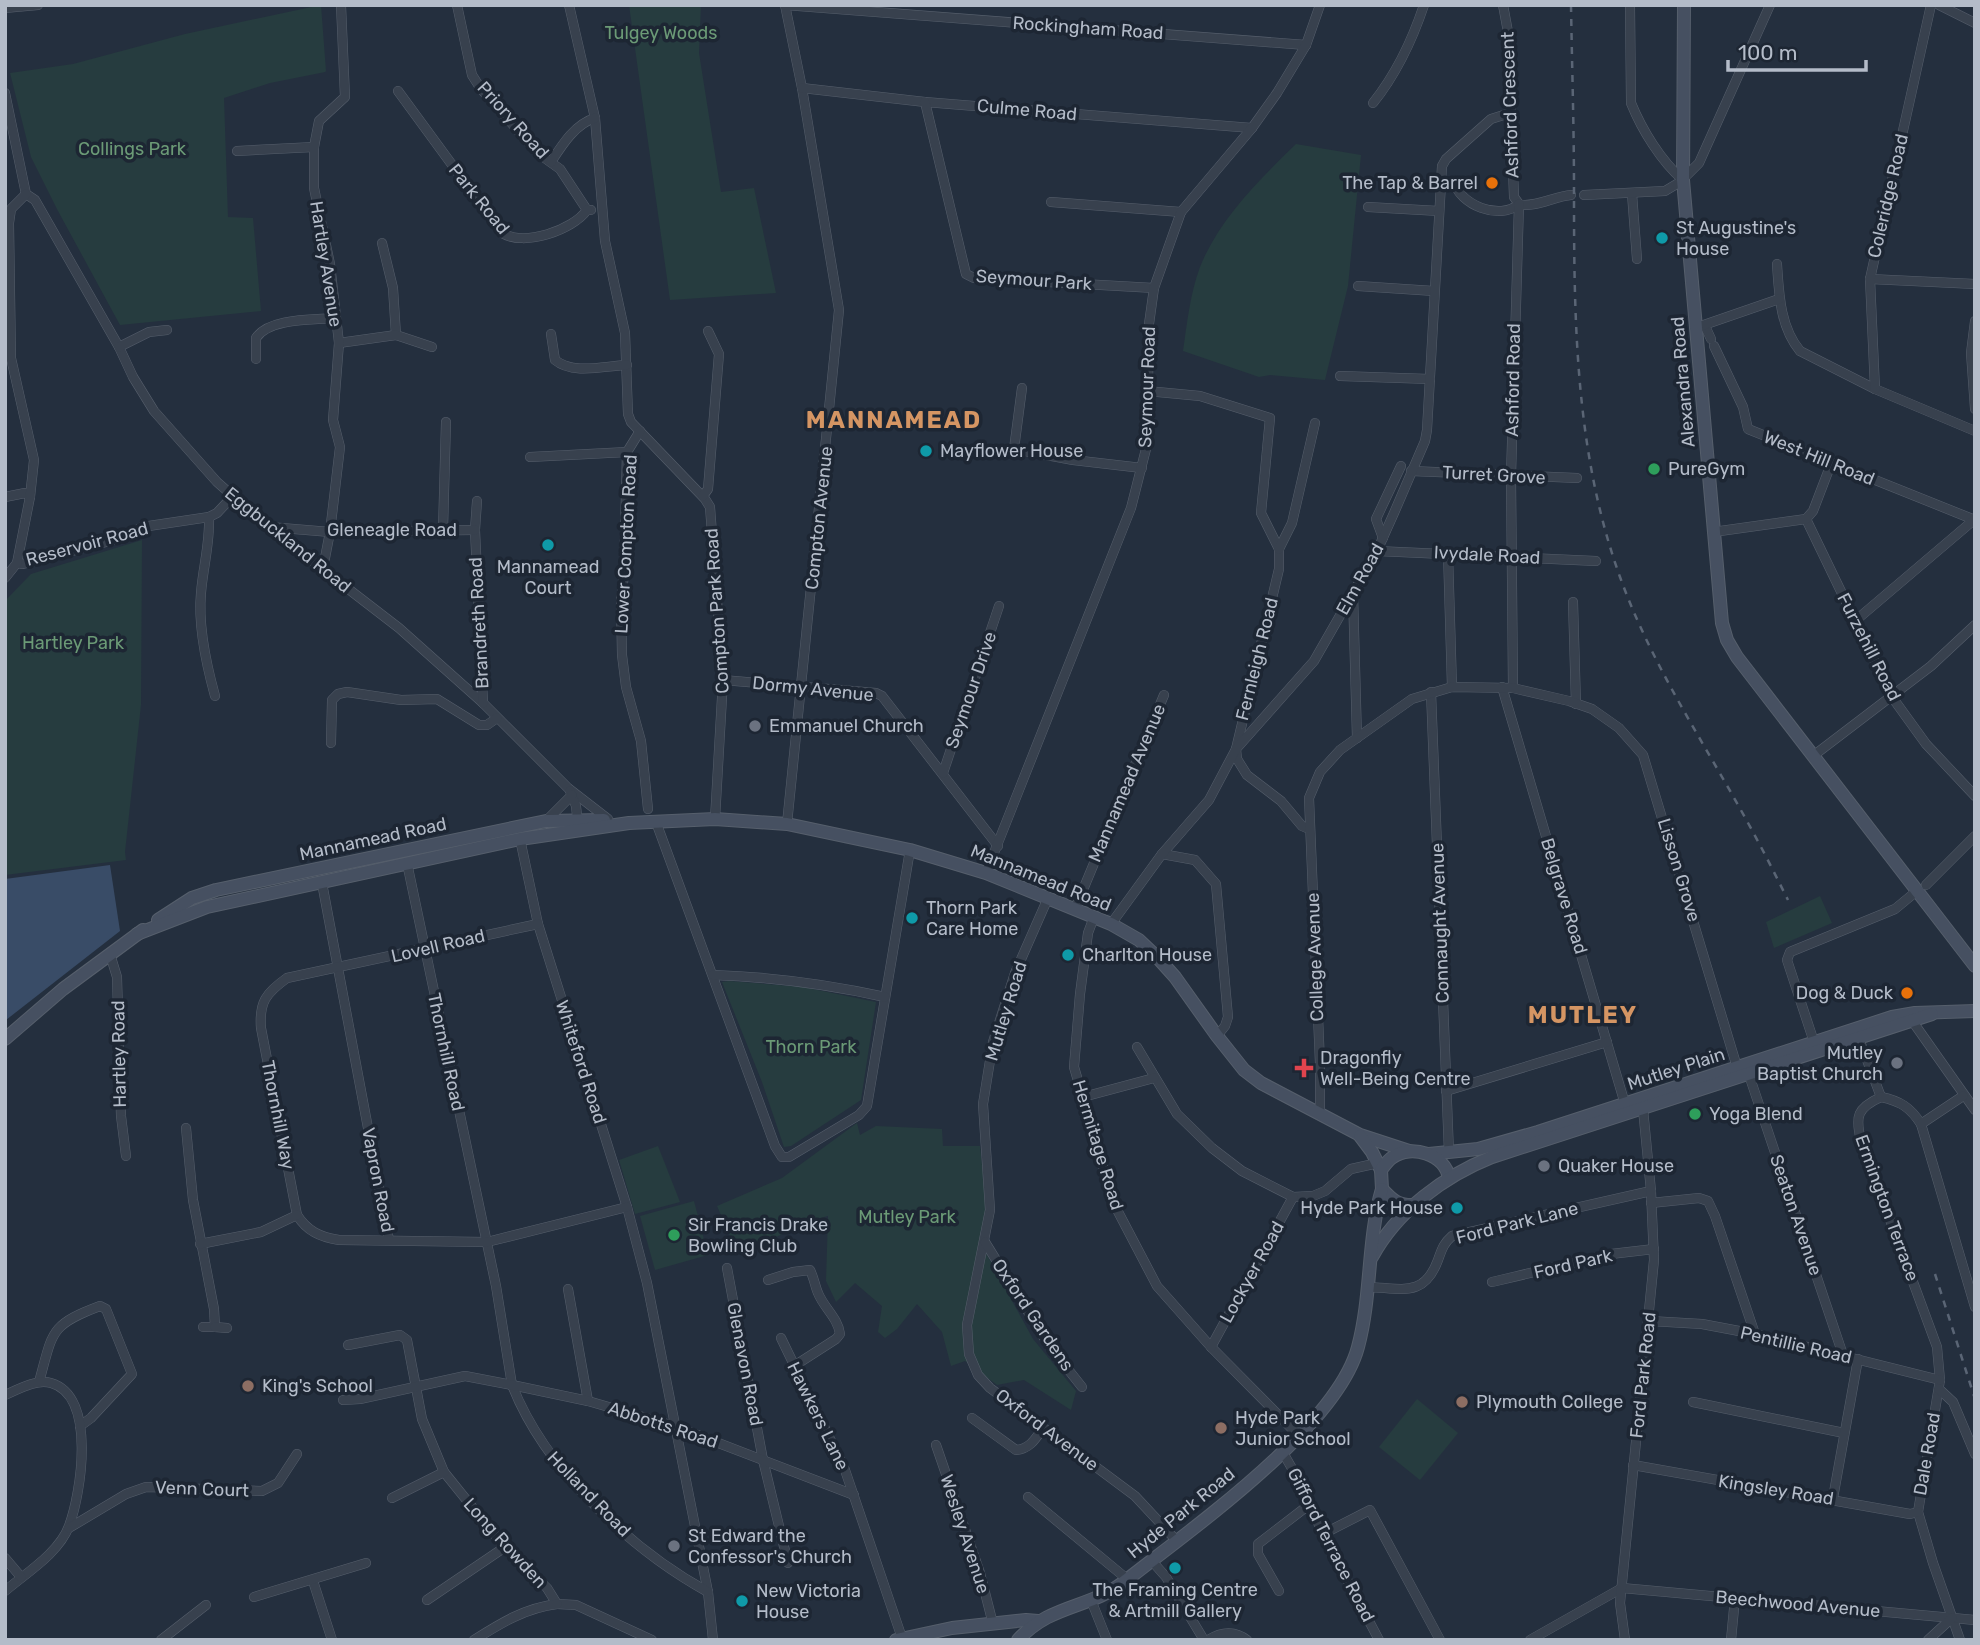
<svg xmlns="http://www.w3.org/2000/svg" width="1980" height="1645" viewBox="0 0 1980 1645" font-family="Rubik,sans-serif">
	<rect width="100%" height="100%" fill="#242f3e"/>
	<!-- green -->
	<g fill="#263c3f">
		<path d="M321,5L326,71L325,72L270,83L224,98L228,217L253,218L261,311L120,325L58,211L31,157L10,73L73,64L185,34Z"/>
		<path d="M629,5H701L699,53L721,192L754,188L776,293L670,300Z"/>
		<path d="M1296,144L1361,155L1348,286L1325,380L1270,375L1259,377L1183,351C1187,323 1190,294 1200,267C1219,219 1260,179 1296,144Z"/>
		<path d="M142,540L141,705L125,852L126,860L5,875V601L31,574Z"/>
		<path d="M1820,896L1832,923L1774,948L1766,922Z"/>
		<path d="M729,981L803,987L876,1002L861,1100L791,1146L784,1147L762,1082L722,982Z"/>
		<path d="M857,1123L860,1135L876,1126L942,1129L943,1146H980L987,1211L982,1246L1033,1339L1076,1391L1071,1410L1024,1380L997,1385L965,1361L951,1366L942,1332L917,1304L897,1329L885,1338L878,1332L882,1306L855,1283L836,1302L826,1281L828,1216L814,1220L738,1254L717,1206L782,1178Z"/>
		<path d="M658,1146L680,1202L635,1214L619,1160Z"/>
		<path d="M694,1201L708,1255L655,1270L640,1216Z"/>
		<path d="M1417,1399L1458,1433L1420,1480L1379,1447Z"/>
	</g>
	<!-- water -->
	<path fill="#394c67" d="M110,865L120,931L6,1020L5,879Z"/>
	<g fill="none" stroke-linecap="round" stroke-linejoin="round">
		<defs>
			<g id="street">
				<path d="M457,5L472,75L481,89L539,154L560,169L587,210H591"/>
				<path d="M569,5L595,118L605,241L625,333L628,414L631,422L705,499L710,507L723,680L715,819"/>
				<path d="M785,5L802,88L839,310L787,824"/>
				<path d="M785,5L1306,45"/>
				<path d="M1503,5L1508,32L1514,197L1519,204"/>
				<path d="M1630,5L1631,103C1642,130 1661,161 1683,180"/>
				<path d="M1939,5L1975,23"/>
				<path d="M5,8L38,5"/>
				<path d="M802,88L925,102L1252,128"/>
				<path d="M398,91L502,233C524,247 573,230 587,210"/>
				<path d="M5,93L26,194L35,200L119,347L133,377L154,411L217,482L268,527L399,628L483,703L568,788L608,819"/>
				<path d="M925,102L966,274L974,278L1154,288"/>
				<path d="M1373,103C1397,73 1412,41 1424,5"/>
				<path d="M237,151L314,147"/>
				<path d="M551,162C562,145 575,124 595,118"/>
				<path d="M1454,181C1459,205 1500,221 1519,204C1531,209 1556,196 1571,195"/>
				<path d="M1632,194L1637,259"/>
				<path d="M1584,195L1665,191L1680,182L1699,163L1770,5"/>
				<path d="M1051,202L1181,212"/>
				<path d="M1368,207L1439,211"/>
				<path d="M382,243L393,288L396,335"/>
				<path d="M1777,264C1779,294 1780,327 1800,351L1875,389L1975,431"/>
				<path d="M1870,279L1975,284"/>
				<path d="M1358,286L1434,291"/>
				<path d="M1975,321L1971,353L1975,409"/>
				<path d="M1705,326L1711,339"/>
				<path d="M1695,328L1779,299"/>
				<path d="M551,334L555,360C573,375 604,366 627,365"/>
				<path d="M339,343L396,335L432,347"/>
				<path d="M1714,346L1743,407L1748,429L1975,520"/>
				<path d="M119,347L149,332L167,330"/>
				<path d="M256,359V338C269,318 313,320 336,318"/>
				<path d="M1340,376L1430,379"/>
				<path d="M1022,388L1014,449L1073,460L1142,468"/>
				<path d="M1875,389L1870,279L1931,5"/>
				<path d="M1147,391L1200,396L1270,418L1261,513L1279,549V569L1236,749L1237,759L1247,775L1281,801L1302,826L1309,829"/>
				<path d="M640,431L627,452L624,574L621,601L622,655L626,687L641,741L648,809"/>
				<path d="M530,457L627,452"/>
				<path d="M1411,471L1577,478"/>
				<path d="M703,496L708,489L719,354L708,331"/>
				<path d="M5,497L25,493L30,497"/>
				<path d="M477,501L475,530L483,703"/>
				<path d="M209,517C210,544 203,567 201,593C198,624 207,667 215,696"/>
				<path d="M1806,519L1892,697L1926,744L1975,796"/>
				<path d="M270,527L330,532L475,530"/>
				<path d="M443,530L446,422"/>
				<path d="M1713,532L1806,519L1813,511L1831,464"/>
				<path d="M1383,538L1376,519L1401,466"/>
				<path d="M1279,549L1292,523L1315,423"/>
				<path d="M1377,551L1596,561"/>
				<path d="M1448,553L1452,687"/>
				<path d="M17,563L23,564L125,537L142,527L209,517L217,513L232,497"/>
				<path d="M318,565L325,558L330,532L340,447L333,420L339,343L330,264L314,188V147L319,121L345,97L341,5"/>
				<path d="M5,578L17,563L30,497L34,460L11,358L9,223L11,209L26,194"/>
				<path d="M1353,593L1357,738"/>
				<path d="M1573,602L1576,704"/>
				<path d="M1855,621L1975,519"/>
				<path d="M723,680L876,693L882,696L998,846"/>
				<path d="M1502,687L1625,1104"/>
				<path d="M1513,688L1511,476L1519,204"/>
				<path d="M1431,692L1449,1153"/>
				<path d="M331,743L332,700L338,694L347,692L401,700L437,699L479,725H487L497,718"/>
				<path d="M1813,756L1931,666L1975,625"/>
				<path d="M943,773L999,606"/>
				<path d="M570,791L576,806L578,825"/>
				<path d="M546,821L572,795"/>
				<path d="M656,822L775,1146L782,1157H789L859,1115L867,1106L910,850"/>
				<path d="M520,839L538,924L627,1207L647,1283L708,1592L713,1640"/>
				<path d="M1162,854L1195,860L1216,884L1228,1017L1225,1026L1217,1036"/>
				<path d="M407,863L496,1286L512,1385C545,1469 630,1549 708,1592"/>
				<path d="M986,873L1131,508L1147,445L1149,324L1154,288L1181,212L1252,128L1277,93L1306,45L1320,5"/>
				<path d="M322,883L389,1240"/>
				<path d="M1926,885L1975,836"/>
				<path d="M1048,898L1015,973L993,1042L983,1104L990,1210L967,1325L969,1354L978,1375L990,1388L1135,1496L1176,1540"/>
				<path d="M1075,909L1164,695"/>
				<path d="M1094,917L1088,933L1080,994L1074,1067L1114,1204L1157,1286L1211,1347L1299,1436"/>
				<path d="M538,924L287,978C266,993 259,1002 261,1028L297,1215C307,1231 320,1237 339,1240L487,1242L627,1207"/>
				<path d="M1111,924L1162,854L1209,800L1236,749L1314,661L1377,551L1394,513L1425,441L1427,430L1442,166L1446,159L1491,119L1510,113"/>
				<path d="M110,954L117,977L121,1116L126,1156"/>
				<path d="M713,975C772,977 827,984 885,997"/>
				<path d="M1913,1022L1975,1110"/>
				<path d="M1859,1039L1881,1097"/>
				<path d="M1814,1042L1787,960L1790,952L1895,909L1918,890"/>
				<path d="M1137,1047L1177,1114L1212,1148L1242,1171L1293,1197L1313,1196L1325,1191L1351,1169L1378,1163"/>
				<path d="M1749,1075L1843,1355"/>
				<path d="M1446,1091L1607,1042"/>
				<path d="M1083,1097L1154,1078"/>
				<path d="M1881,1097C1857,1108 1855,1116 1861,1141L1937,1347L1940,1380L1918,1512L1933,1563L1960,1640"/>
				<path d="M1881,1097C1900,1101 1910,1107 1921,1124L1975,1307"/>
				<path d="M1320,1115V1064L1309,798L1320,772L1340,750L1412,699L1452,687L1513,688L1569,701L1592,709L1619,728L1643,755L1737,1067"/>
				<path d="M1921,1124L1963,1096"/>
				<path d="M186,1128L193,1200L214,1309L215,1327H203"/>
				<path d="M1651,1203L1699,1198L1708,1201L1715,1216L1755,1334"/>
				<path d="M985,1242L1048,1344L1082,1387"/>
				<path d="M200,1244L261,1232L297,1215"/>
				<path d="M727,1268L763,1460L788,1563"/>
				<path d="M768,1280L793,1272L810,1270C814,1278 815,1286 818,1293C824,1308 838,1318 840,1334L836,1339L794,1366"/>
				<path d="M1492,1282L1611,1254L1654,1249"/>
				<path d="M1368,1287C1402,1288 1424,1298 1438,1260C1442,1249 1443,1244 1452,1236L1651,1191"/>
				<path d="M568,1289L588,1401"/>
				<path d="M1650,1321L1702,1324L1755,1334L1940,1380"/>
				<path d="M215,1327L227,1328"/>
				<path d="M781,1338L845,1470L902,1638"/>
				<path d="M348,1345L400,1335L407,1340L422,1419L444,1472L502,1544L547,1588L557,1604L576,1605L652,1640"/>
				<path d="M1211,1347L1293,1197"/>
				<path d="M39,1382C53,1332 49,1325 100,1306L106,1309L132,1374L91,1418L80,1426"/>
				<path d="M1939,1389L1953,1402L1975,1454"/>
				<path d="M5,1395C19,1389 36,1379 51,1383C97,1396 81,1494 69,1526C59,1553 26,1573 5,1591"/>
				<path d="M343,1400L360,1399L465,1376L512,1385L588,1401L674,1426L854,1495"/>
				<path d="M1693,1402L1844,1433"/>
				<path d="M972,1418L1016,1450C1030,1449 1036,1438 1043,1428"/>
				<path d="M936,1445L980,1573L993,1624"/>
				<path d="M1282,1451L1301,1484L1323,1534L1379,1640"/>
				<path d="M1633,1465L1910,1514L1918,1512"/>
				<path d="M1028,1497L1127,1579"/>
				<path d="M392,1498L444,1472"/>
				<path d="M1833,1498L1858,1359"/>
				<path d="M69,1528L126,1494L146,1487L262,1491L278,1483L297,1454"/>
				<path d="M1323,1534L1370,1510L1440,1640"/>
				<path d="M5,1558L21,1577"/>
				<path d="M1151,1560L1166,1577L1204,1640"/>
				<path d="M313,1581L332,1640"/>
				<path d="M1279,1591L1258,1554V1544L1310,1504"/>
				<path d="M254,1597L366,1563"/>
				<path d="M427,1600L505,1547"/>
				<path d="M1091,1600L1107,1640"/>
				<path d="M161,1640L206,1605"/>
				<path d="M474,1640C501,1623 525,1608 557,1604"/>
				<path d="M1208,1640C1221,1632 1234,1630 1247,1640"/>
				<path d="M1530,1640L1622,1588L1975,1620"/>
				<path d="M1625,1640L1620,1603L1654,1260L1651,1191L1643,1109"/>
				<path d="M1731,1640L1735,1598"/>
				<path d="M1928,1640L1952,1618"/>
			</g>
			<g id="secondary">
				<path d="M1684,5L1683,180L1722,623L1727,640L1737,657L1975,966"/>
				<path d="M158,920L192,898L216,890L546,821L604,820"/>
				<path d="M137,934L207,907L520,839L629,823L715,819L787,824L910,850L986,873L1111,924L1139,940L1157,957L1175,977L1217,1036L1244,1070L1261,1083L1360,1135L1409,1151"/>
				<path d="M5,1039L63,989L143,930"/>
				<path d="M1360,1136L1372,1152L1381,1170"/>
				<path d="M1429,1154L1478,1149L1538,1132L1892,1017L1915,1013L1975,1011"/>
				<path d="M1415,1205C1399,1206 1393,1201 1382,1189L1381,1170C1384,1166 1388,1160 1393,1157C1411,1144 1445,1154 1449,1178"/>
				<path d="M1372,1257C1397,1211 1444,1176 1492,1157L1932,1014"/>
				<path d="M896,1640L952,1628L1026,1620L1038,1621"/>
				<path d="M1018,1640C1050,1604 1089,1609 1124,1582C1190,1530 1337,1427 1358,1347C1372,1295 1367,1240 1382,1189"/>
			</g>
		</defs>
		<!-- street casing -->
		<use href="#street" stroke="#565f6c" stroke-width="10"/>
		<!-- secondary casing -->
		<use href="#secondary" stroke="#565f6c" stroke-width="14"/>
		<!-- street -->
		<use href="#street" stroke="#38414e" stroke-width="9"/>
		<!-- secondary -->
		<use href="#secondary" stroke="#465061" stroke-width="12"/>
		<!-- rail -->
		<g stroke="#5a6575" stroke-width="2.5" stroke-dasharray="7 7" stroke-linecap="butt">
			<path d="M1571,5C1572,67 1574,129 1574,190C1574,321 1575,452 1620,577C1653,669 1708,748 1754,834C1766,856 1777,878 1788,900"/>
			<path d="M1935,1274L1975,1399"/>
		</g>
	</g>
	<!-- markers -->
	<g fill="#e8710a" stroke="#1d2633" stroke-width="2.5">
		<circle cx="1492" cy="183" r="7"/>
		<circle cx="1907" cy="993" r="7"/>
	</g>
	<g fill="#0f9aa8" stroke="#1d2633" stroke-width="2.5">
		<circle cx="1662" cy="238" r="7"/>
		<circle cx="926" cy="451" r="7"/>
		<circle cx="548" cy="545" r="7"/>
		<circle cx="912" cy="918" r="7"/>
		<circle cx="1068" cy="955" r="7"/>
		<circle cx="1457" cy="1208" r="7"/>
		<circle cx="1175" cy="1568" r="7"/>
		<circle cx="742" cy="1601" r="7"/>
	</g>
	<g fill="#2e9e5b" stroke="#1d2633" stroke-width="2.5">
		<circle cx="1654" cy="469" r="7"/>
		<circle cx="1695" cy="1114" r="7"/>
		<circle cx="674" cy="1235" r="7"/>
	</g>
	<g fill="#6b7280" stroke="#1d2633" stroke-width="2.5">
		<circle cx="755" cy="726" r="7"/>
		<circle cx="1897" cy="1063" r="7"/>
		<circle cx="1544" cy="1166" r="7"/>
		<circle cx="674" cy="1546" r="7"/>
	</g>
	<path fill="#e0444e" stroke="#1d2633" stroke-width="2.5" d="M1300.5 1057.5h7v7h7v7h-7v7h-7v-7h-7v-7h7z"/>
	<g fill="#8d6e63" stroke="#1d2633" stroke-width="2.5">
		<circle cx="248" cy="1386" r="7"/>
		<circle cx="1462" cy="1402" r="7"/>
		<circle cx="1221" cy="1428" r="7"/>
	</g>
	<g text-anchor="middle" stroke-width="7" stroke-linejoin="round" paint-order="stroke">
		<!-- street labels -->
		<g font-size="18" fill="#b4bcc9" stroke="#1d2633">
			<text transform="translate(1088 28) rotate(4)" y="6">Rockingham Road</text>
			<text transform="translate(1510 105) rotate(-92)" y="6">Ashford Crescent</text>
			<text transform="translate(1027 110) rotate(5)" y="6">Culme Road</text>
			<text transform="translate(513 120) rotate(48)" y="6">Priory Road</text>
			<text transform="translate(1888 196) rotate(-77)" y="6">Coleridge Road</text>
			<text transform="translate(479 199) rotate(51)" y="6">Park Road</text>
			<text transform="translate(326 264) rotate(81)" y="6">Hartley Avenue</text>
			<text transform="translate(1034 280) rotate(4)" y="6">Seymour Park</text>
			<text transform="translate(1513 380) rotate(-89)" y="6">Ashford Road</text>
			<text transform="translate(1683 382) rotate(-95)" y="6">Alexandra Road</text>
			<text transform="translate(1147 387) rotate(-88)" y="6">Seymour Road</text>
			<text transform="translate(1819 458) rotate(22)" y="6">West Hill Road</text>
			<text transform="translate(1494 475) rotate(3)" y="6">Turret Grove</text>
			<text transform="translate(819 518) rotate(-84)" y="6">Compton Avenue</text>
			<text x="392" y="536">Gleneagle Road</text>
			<text transform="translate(288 540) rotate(39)" y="6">Eggbuckland Road</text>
			<text transform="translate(87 544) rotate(-15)" y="6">Reservoir Road</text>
			<text transform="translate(626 544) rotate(-87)" y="6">Lower Compton Road</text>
			<text transform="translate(1487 555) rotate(3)" y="6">Ivydale Road</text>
			<text transform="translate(1360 579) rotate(-61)" y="6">Elm Road</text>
			<text transform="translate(717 611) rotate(-94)" y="6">Compton Park Road</text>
			<text transform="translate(479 623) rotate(-93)" y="6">Brandreth Road</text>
			<text transform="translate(1869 647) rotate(63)" y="6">Furzehill Road</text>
			<text transform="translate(1257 659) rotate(-76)" y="6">Fernleigh Road</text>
			<text transform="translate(813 689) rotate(6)" y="6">Dormy Avenue</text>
			<text transform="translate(971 690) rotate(-71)" y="6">Seymour Drive</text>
			<text transform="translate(1127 783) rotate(-67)" y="6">Mannamead Avenue</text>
			<text transform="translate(373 839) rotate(-12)" y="6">Mannamead Road</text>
			<text transform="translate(1679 870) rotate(73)" y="6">Lisson Grove</text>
			<text transform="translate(1041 878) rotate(22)" y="6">Mannamead Road</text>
			<text transform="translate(1564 896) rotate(73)" y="6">Belgrave Road</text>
			<text transform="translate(1440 923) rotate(-92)" y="6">Connaught Avenue</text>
			<text transform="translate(438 946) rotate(-13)" y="6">Lovell Road</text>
			<text transform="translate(1315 957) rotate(-92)" y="6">College Avenue</text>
			<text transform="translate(1006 1011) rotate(-73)" y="6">Mutley Road</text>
			<text transform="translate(446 1052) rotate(78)" y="6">Thornhill Road</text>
			<text transform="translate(119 1054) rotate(-91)" y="6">Hartley Road</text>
			<text transform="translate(581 1062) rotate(72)" y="6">Whiteford Road</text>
			<text transform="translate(1676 1069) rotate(-18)" y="6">Mutley Plain</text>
			<text transform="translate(278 1115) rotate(79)" y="6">Thornhill Way</text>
			<text transform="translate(1098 1145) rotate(73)" y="6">Hermitage Road</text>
			<text transform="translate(378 1180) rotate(79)" y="6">Vapron Road</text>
			<text transform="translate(1887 1208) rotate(70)" y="6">Ermington Terrace</text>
			<text transform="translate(1796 1215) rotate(71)" y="6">Seaton Avenue</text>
			<text transform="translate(1517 1223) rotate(-14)" y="6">Ford Park Lane</text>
			<text transform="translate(1573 1264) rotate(-13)" y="6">Ford Park</text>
			<text transform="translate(1252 1272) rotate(-61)" y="6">Lockyer Road</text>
			<text transform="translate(1033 1315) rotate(56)" y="6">Oxford Gardens</text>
			<text transform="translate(1796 1345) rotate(13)" y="6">Pentillie Road</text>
			<text transform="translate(745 1364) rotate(79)" y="6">Glenavon Road</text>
			<text transform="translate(1643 1375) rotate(-84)" y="6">Ford Park Road</text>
			<text transform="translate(818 1416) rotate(64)" y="6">Hawkers Lane</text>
			<text transform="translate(663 1425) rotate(18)" y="6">Abbotts Road</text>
			<text transform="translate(1047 1430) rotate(37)" y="6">Oxford Avenue</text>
			<text transform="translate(1927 1454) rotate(-80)" y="6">Dale Road</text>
			<text transform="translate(202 1489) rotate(2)" y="6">Venn Court</text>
			<text transform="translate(1776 1490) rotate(9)" y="6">Kingsley Road</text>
			<text transform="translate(589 1494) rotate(46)" y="6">Holland Road</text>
			<text transform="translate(1181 1513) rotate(-39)" y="6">Hyde Park Road</text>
			<text transform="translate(965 1534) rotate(72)" y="6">Wesley Avenue</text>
			<text transform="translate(505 1543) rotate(48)" y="6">Long Rowden</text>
			<text transform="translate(1331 1545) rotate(63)" y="6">Gifford Terrace Road</text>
			<text transform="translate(1798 1604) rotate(5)" y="6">Beechwood Avenue</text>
		</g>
		<!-- park labels -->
		<g font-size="18" fill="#6b9a76" stroke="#1d2633">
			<text x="661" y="39">Tulgey Woods</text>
			<text x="132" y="155">Collings Park</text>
			<text x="73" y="649">Hartley Park</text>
			<text x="811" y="1053">Thorn Park</text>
			<text x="907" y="1223">Mutley Park</text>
		</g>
		<!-- poi labels -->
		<g font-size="18" fill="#b4bcc9" stroke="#1d2633" text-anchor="start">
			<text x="1478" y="189" text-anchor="end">The Tap &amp; Barrel</text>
			<text x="1676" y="234">St Augustine's<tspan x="1676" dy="21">House</tspan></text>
			<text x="940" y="457">Mayflower House</text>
			<text x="1668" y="475">PureGym</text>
			<text x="548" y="573" text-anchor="middle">Mannamead<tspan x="548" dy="21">Court</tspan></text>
			<text x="769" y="732">Emmanuel Church</text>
			<text x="926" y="914">Thorn Park<tspan x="926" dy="21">Care Home</tspan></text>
			<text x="1082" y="961">Charlton House</text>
			<text x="1893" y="999" text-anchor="end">Dog &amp; Duck</text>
			<text x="1883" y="1059" text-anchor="end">Mutley<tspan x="1883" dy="21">Baptist Church</tspan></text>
			<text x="1320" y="1064">Dragonfly<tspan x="1320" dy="21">Well-Being Centre</tspan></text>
			<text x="1709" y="1120">Yoga Blend</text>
			<text x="1558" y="1172">Quaker House</text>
			<text x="1443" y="1214" text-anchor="end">Hyde Park House</text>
			<text x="688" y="1231">Sir Francis Drake<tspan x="688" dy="21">Bowling Club</tspan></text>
			<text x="262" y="1392">King's School</text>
			<text x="1476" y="1408">Plymouth College</text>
			<text x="1235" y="1424">Hyde Park<tspan x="1235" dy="21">Junior School</tspan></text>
			<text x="688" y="1542">St Edward the<tspan x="688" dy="21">Confessor's Church</tspan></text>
			<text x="1175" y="1596" text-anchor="middle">The Framing Centre<tspan x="1175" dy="21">&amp; Artmill Gallery</tspan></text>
			<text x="756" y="1597">New Victoria<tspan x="756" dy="21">House</tspan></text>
		</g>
		<!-- district labels -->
		<g font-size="24" font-weight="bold" letter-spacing="2" fill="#d59563" stroke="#1d2633">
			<text x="894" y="428">MANNAMEAD</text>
			<text x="1583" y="1023">MUTLEY</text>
		</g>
	</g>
	<!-- border -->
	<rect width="1980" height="1645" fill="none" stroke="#b4bcc9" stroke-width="14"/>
	<!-- scale -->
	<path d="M1728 60v10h138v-10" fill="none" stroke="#b4bcc9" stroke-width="3.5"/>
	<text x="1738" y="60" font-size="21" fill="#b4bcc9" stroke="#1d2633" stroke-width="5" paint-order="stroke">100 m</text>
</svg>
